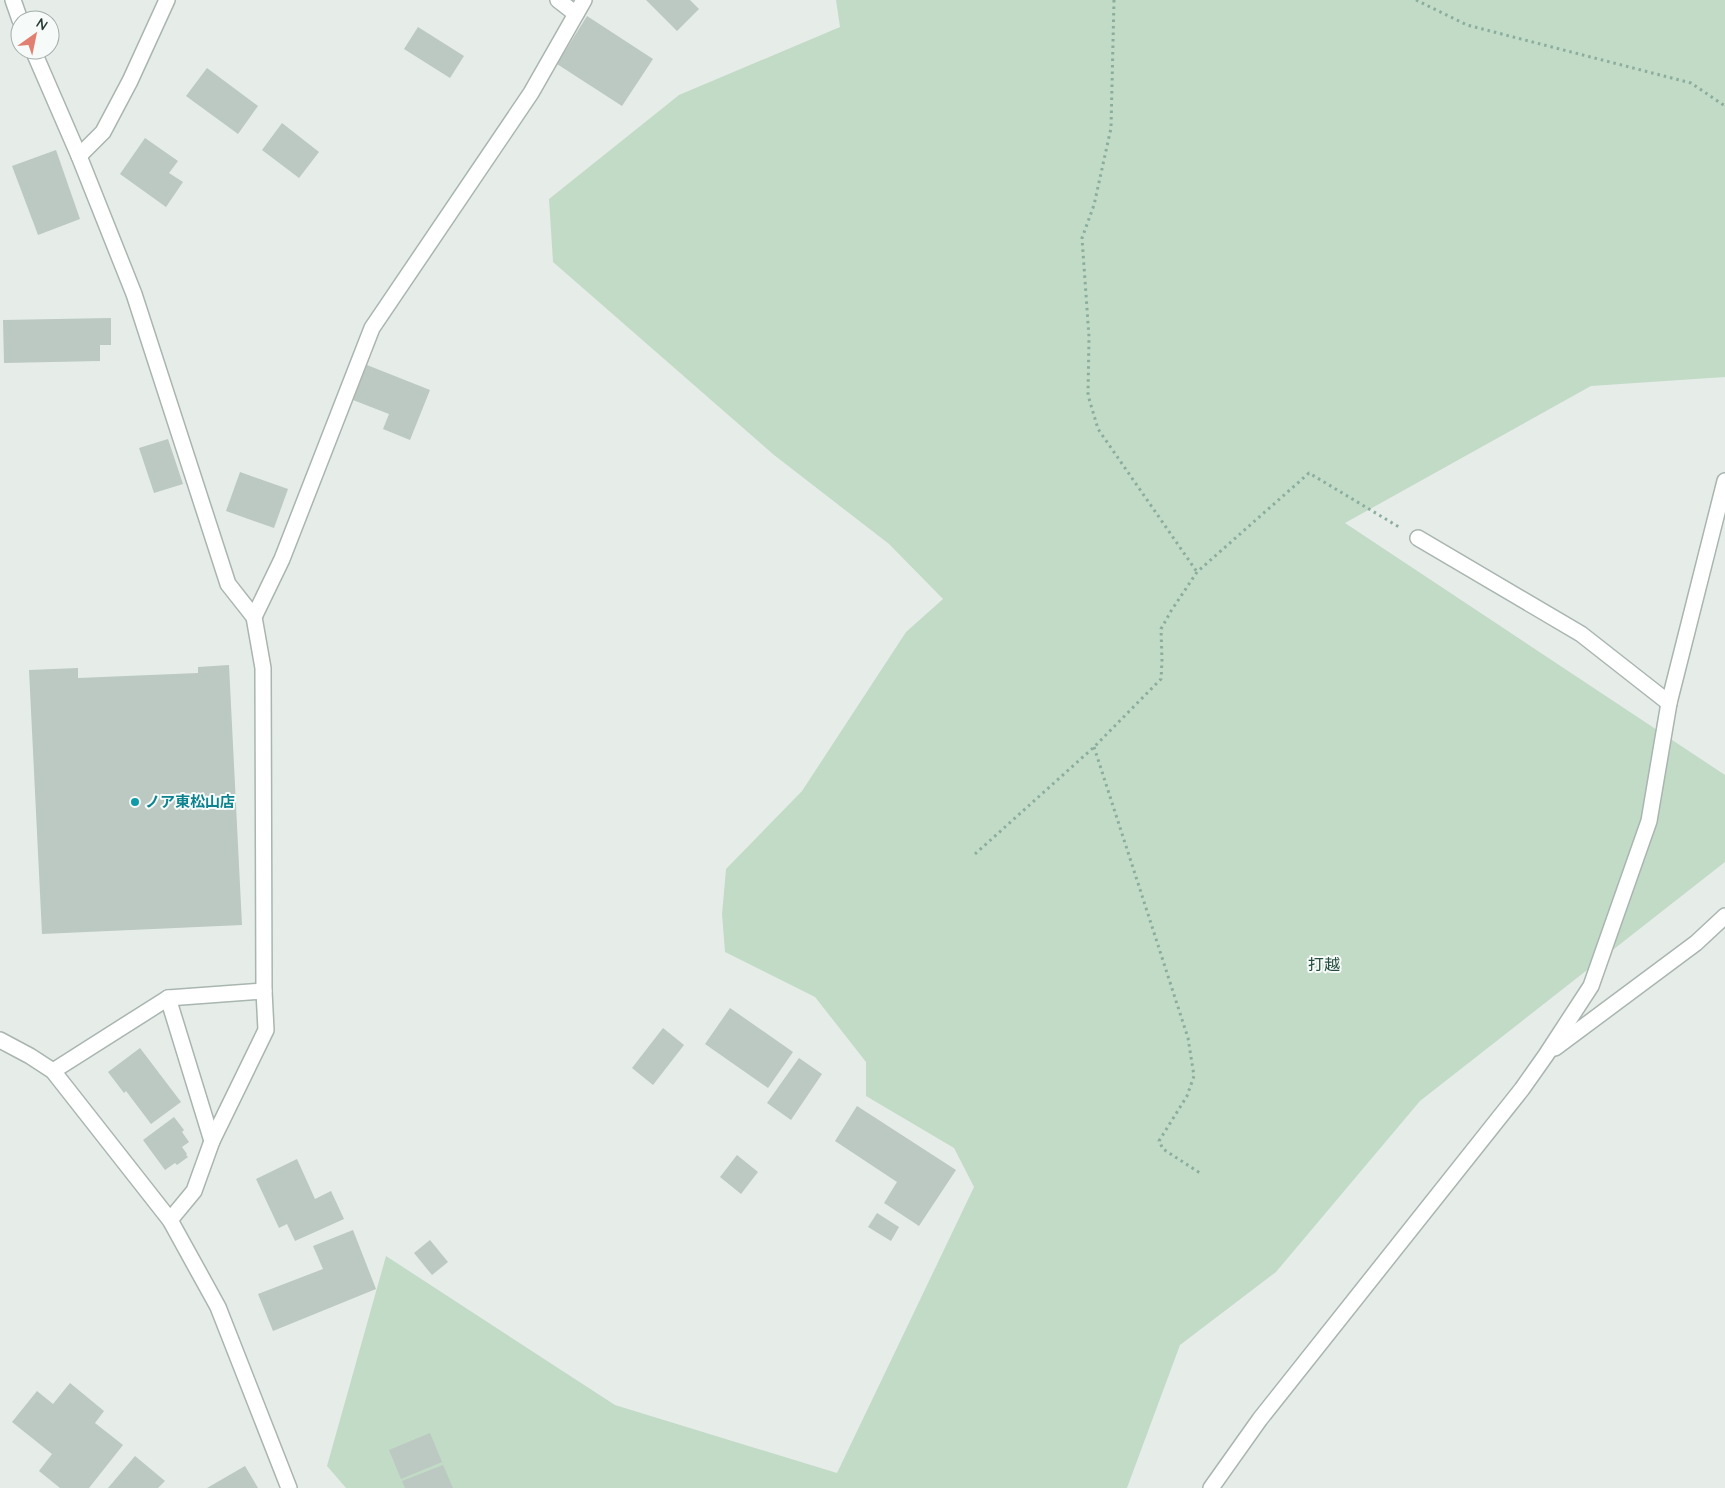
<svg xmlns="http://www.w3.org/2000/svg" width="1725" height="1488" viewBox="0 0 1725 1488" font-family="Quicksand,'Noto Sans JP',sans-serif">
	<rect width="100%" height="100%" fill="#e6ede9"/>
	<!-- green -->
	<path fill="#c2dbc6" d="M836,0H1725V377L1591,386L1345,523L1725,775V862L1420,1101L1276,1272L1180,1345L1127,1488H346L327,1466L386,1256L615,1405L837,1473L974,1187L954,1148L866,1096V1062L815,997L725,952L722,914L726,869L802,791L906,632L943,599L889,544L774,455L553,262L549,199L679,95L840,27Z"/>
	<!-- building -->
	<g fill="#bcc8c2">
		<path d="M646,0H690L699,9L677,31Z"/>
		<path d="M587,16L653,59L622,106L557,64Z"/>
		<path d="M418,27L464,56L450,78L404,49Z"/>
		<path d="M207,68L258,106L238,134L186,96Z"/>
		<path d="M282,123L319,152L299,178L262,150Z"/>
		<path d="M145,138L178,161L169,173L183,182L166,207L120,174Z"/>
		<path d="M56,150L80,219L38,235L12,166Z"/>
		<path d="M111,318V345H100V361L4,363L3,320Z"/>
		<path d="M367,365L430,390L410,440L383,429L389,414L353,400Z"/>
		<path d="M168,439L183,484L154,493L139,448Z"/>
		<path d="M240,472L288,489L274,528L226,511Z"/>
		<path d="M229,665L242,925L42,934L29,670L78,668V678L198,673V667Z"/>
		<path d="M730,1008L793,1052L768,1088L705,1044Z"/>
		<path d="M663,1028L684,1045L653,1085L632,1068Z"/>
		<path d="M140,1048L181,1102L151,1124L126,1091L124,1093L108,1072Z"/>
		<path d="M799,1058L822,1074L791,1120L767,1103Z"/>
		<path d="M857,1106L956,1170L919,1226L884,1203L897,1182L835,1141Z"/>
		<path d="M174,1117L184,1130L182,1132L189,1142L182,1147L187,1154L186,1155L188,1157L177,1165L175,1163L165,1170L143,1140Z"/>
		<path d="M737,1155L758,1172L741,1194L720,1177Z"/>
		<path d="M297,1159L315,1199L331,1191L344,1219L295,1241L287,1224L279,1228L256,1179Z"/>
		<path d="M877,1213L899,1227L891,1241L868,1227Z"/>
		<path d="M353,1230L376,1289L273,1331L258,1294L323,1269L313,1246Z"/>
		<path d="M430,1240L448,1262L432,1275L414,1253Z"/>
		<path d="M70,1383L104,1411L95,1423L123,1445L89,1488H60L39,1471L52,1454L12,1422L37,1391L53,1404Z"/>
		<path d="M430,1433L442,1462L401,1479L389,1450Z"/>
		<path d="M135,1456L165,1481L158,1488H108Z"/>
		<path d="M443,1465L453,1488H405L402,1481Z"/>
		<path d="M245,1466L258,1488H207Z"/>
	</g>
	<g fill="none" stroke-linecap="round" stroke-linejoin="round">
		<defs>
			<g id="minor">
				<path d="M13,0L20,20"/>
				<path d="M558,0L576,14"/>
				<path d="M33,50L79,156L134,294L228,584L254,617L263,668L264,991L266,1030L212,1141L194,1191L170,1220"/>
				<path d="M79,156L103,132L130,81L167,0"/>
				<path d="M1418,538L1581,634L1669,703"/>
				<path d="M254,617L282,559L372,328L531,93L584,0"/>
				<path d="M168,998L212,1141"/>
				<path d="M0,1040L30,1056L53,1071L170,1220L218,1307L289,1488"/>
				<path d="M1555,1048L1696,943L1725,916"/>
				<path d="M53,1071L168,998L264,991"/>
				<path d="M1211,1488L1260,1419L1522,1089L1546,1055L1591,986L1649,821L1669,703L1725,481"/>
			</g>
		</defs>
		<!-- minor casing -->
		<use href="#minor" stroke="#a9b5af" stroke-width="18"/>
		<!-- path -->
		<g stroke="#8aad9e" stroke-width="3" stroke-dasharray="2.5 4" stroke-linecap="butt">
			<path d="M1114,0L1111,128L1094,205L1082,238L1089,337L1088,395L1098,429L1197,572"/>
			<path d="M1416,0L1467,25L1691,83L1725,106"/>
			<path d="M1094,747L1188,1038L1194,1076L1187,1096L1159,1141L1163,1149L1200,1173"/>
			<path d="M975,854L1094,747L1161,679L1162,661L1161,629L1171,611L1197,572L1309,473L1399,527"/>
		</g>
		<!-- minor -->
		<use href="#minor" stroke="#fff" stroke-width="15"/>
	</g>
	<!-- markers -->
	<circle fill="#0f9aa8" stroke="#f6faf8" stroke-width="2" cx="135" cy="802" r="5"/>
	<g text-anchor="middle" stroke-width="4" stroke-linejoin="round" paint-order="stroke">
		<!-- culture labels -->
		<g font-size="15" font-weight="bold" fill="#0d838f" stroke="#f6faf8" text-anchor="start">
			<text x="145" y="807">ノア東松山店</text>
		</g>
		<!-- neighbourhood labels -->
		<g font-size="16" fill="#254d3f" stroke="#f6faf8">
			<text x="1324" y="970">打越</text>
		</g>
	</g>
	<!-- north arrow -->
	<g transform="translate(35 35) rotate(33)"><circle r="24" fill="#f6faf8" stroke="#a3aeaa"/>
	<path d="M0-4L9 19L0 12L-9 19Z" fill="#e17f70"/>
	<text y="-8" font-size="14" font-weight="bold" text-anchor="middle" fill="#273d35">N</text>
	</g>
</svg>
